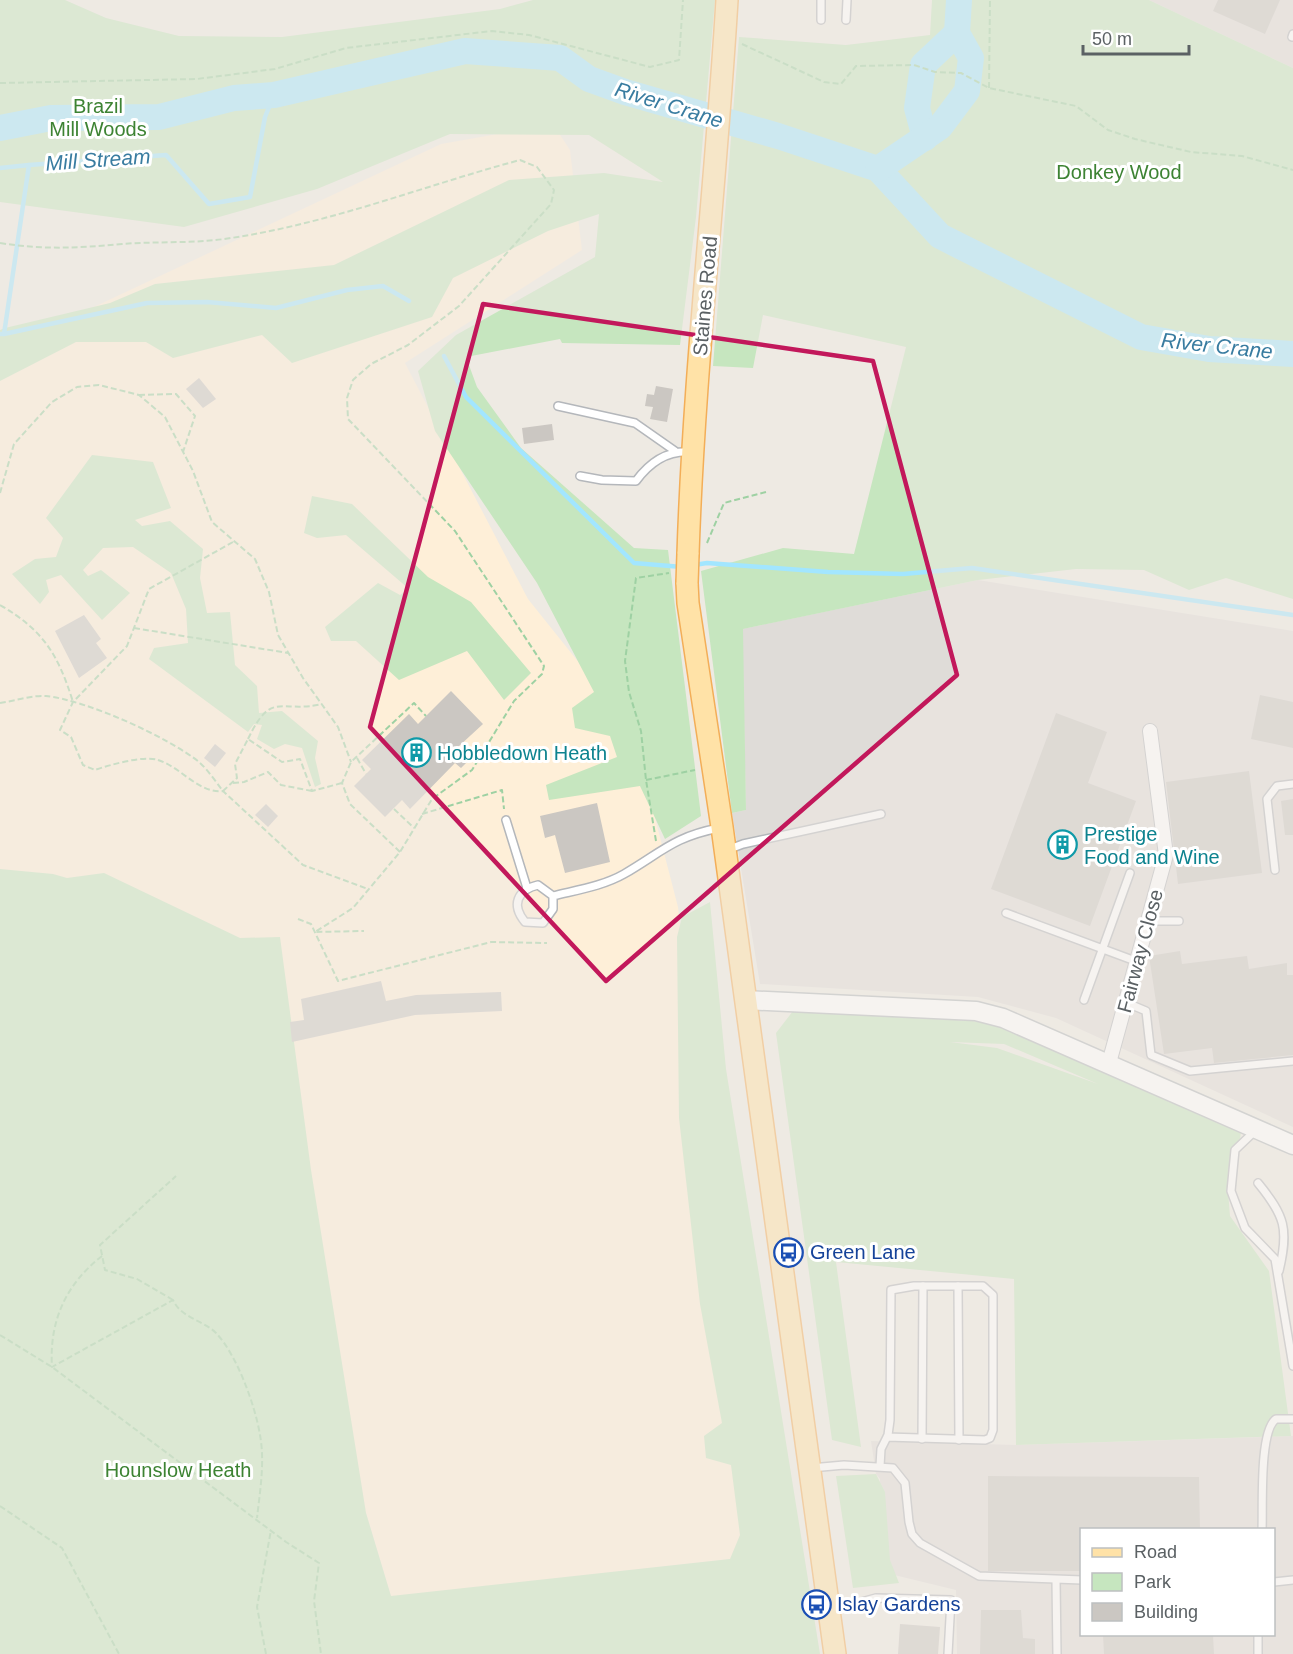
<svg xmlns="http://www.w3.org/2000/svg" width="1293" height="1654" viewBox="0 0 1293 1654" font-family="Helvetica,sans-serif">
	<rect width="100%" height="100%" fill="#eeeae3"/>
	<!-- commercial -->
	<path fill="#feefd8" d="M553,124L570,150L582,250L405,363L528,599L632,729L678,907L751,1557L391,1597L366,1513L0,1172V351L441,144Z"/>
	<!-- industrial -->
	<g fill="#dfdcd8" fill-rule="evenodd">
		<path d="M1149,0H1293V68Z"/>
		<path d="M978,580L1293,631V1127L1056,1018L978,997L760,984L732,813L746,810L742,629Z"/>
		<path d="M1293,1436V1654H957L956,1590L882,1572L880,1479L876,1474L871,1441L1016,1445ZM1082,1530H1274V1634H1082Z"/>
	</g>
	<!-- green -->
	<g fill="#c6e6bf" fill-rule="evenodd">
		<path d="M0,0H65L106,18L179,36L282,37L500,9L533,0H715L696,217L680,345L562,343L560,339L466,357L477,387L521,448L634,548L668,550L701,816L665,839L640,786L549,800L546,785L617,757L610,736L575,728L572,708L594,692L537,583L435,431L418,371L456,335L595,257L599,214L548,231L453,278L432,317L292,363L262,335L173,358L146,342H76L0,381V330L5,328L110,303L155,284L334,265L509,180L604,173L663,182L589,135L450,134L317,189L184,227L0,202Z"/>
		<path d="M932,0H1149L1293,68V599L1226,578L1189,590L1144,570L1076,569L978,580L743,629L746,810L732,813L701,571L783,548L854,554L906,347L763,315L753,368L713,366L739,37L846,45L930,35Z"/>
		<path d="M92,455L153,462L171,508L135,520L142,526L170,521L203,549L200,578L207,613L230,612L235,665L257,686L259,713L282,711L318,741L315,758L321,784L315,787L302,748L285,744L274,749L257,739L262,725L254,724L248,732L149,659L154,648L188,643L186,609L171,573L133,547L103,548L83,570L88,576L101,570L130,593L102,620L61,575L46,580L49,592L40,604L12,574L35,559L56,557L63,538L46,518Z"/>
		<path d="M312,496L352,504L428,577L471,602L531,673L504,700L467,651L399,680L356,641H331L325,627L378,583L400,595L409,589L346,535L317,538L304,533Z"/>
		<path d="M0,869L53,874L67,878L104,873L240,938L280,937L311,1170L366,1513L391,1596L730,1559L740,1535L731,1465L706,1458L704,1436L722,1423L700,1304L679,1118L677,937L682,917L710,902L726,1069L820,1654H0Z"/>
		<path d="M793,1011L973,1021L1015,1029L1241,1130L1236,1187L1228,1191L1230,1216L1269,1271L1291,1436L1016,1445L1014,1279L836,1262L861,1447L832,1440L776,1033ZM950,1042L1004,1044L1098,1084L997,1048Z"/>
		<path d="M876,1474L885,1492L890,1560L899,1583L853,1588L836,1476Z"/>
	</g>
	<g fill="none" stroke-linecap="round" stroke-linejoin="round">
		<!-- stream -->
		<g stroke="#a2e6ff" stroke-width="4.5">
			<path d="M0,168L29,165"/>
			<path d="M0,334H4L29,165L166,155L209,204L250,197L265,117L274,95"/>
			<path d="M4,334L147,303L207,302L276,308L347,290L383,286L409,301"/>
			<path d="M444,356L466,397L634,563L682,567"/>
			<path d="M694,565L707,563L828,572L903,574L972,568L1293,615"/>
		</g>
		<!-- river -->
		<g stroke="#a2e6ff" stroke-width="26">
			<path d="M0,128L51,118L159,117L234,98L274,95L465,51L560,58L589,79L625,92L778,136L878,169L940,236L1141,337L1209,349L1293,354"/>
			<path d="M925,138L917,108L923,65L957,33"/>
			<path d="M878,169L940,127L967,91L971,58L957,33L959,0"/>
		</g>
	</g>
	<!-- building -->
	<g fill="#cbc7c2">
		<path d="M1218,0H1280L1265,34L1213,11Z"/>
		<path d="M199,378L216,399L203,408L186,389Z"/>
		<path d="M656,386L673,389L667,422L650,419L653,407L645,406L647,394L654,395Z"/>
		<path d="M552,424L554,440L524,444L522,428Z"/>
		<path d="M84,615L101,639L96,643L107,658L79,678L55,631Z"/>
		<path d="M451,691L483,724L458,747L470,759L461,768L455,763L410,809L402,800L385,817L354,786L371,769L362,760L409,714L418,724Z"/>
		<path d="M1260,695L1293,702V748L1251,739Z"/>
		<path d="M1056,713L1107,732L1088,783L1136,801L1090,926L991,889Z"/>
		<path d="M215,744L226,753L215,767L204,758Z"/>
		<path d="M1249,771L1262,873L1178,884L1166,782Z"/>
		<path d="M1293,799V835H1285L1281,801Z"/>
		<path d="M597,803L610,862L565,873L555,835L545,838L540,816Z"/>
		<path d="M266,804L278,816L268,827L255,815Z"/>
		<path d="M1180,951L1182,964L1247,956L1249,969L1287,963V975H1293V1055L1214,1063L1212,1048L1164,1054L1149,956Z"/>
		<path d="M381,981L386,1001L416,995L501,992L502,1011L415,1015L292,1042L290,1022L304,1020L301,999Z"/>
		<path d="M988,1476L1199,1477L1200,1530H1082V1571H988Z"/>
		<path d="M981,1610H1021L1023,1638L1035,1639V1654H980Z"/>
		<path d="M900,1624L940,1627L938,1654H898Z"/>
		<path d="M1103,1635H1213L1214,1654H1104Z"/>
	</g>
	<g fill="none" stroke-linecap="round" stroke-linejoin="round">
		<defs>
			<g id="lane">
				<path d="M821,20V0"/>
				<path d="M846,20L847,0"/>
				<path d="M1292,37L1293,34"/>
				<path d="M558,406L635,423L675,451"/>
				<path d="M580,476L602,480L636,481C650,462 667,450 691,452"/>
				<path d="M506,820L527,888"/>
				<path d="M727,850L743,844L881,814"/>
				<path d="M1275,870L1267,799L1277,786L1293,784"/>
				<path d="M553,896L538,885C517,890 511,905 525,922L543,923L553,909V896C577,890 603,886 624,874C662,852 673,837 719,828"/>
				<path d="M1006,913L1138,962"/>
				<path d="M1148,921H1179"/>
				<path d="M1084,1000L1130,873"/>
				<path d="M1127,1003L1146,1011L1151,1055L1190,1071L1293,1061"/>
				<path d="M1256,1130L1235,1150L1231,1191L1245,1228L1275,1259L1293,1366"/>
				<path d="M1258,1183C1285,1216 1289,1229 1279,1271"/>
				<path d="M958,1286L959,1440"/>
				<path d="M922,1439L923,1286"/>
				<path d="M880,1466L881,1449L888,1435L890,1420L891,1290L914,1286H983L993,1295V1430L990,1438L985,1440L887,1437"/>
				<path d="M811,1468L844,1465L893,1468L905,1483L909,1522L912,1534L920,1543L979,1576L1082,1580"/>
				<path d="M1262,1530C1263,1508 1259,1430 1276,1419H1293"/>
				<path d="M1056,1580L1057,1654"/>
				<path d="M1274,1582L1293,1580"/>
				<path d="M832,1610L876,1598L951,1600L948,1654"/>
				<path d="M1258,1634V1654"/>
			</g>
			<path id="street" d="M1109,1063L1166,855L1150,731"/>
			<path id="secondary" d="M745,1000L976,1011L1003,1018L1293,1145"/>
			<g id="primary">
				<path d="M688,554C694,369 716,185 727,0"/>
				<path d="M687,583L688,603L722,827L835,1654"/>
			</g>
		</defs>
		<!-- lane casing -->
		<use href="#lane" stroke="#b4b7bb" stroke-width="10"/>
		<!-- street casing -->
		<use href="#street" stroke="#b4b7bb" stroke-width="16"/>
		<!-- secondary casing -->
		<use href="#secondary" stroke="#b2b8bb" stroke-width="21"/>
		<!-- primary casing -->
		<use href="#primary" stroke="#f3ae58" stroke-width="24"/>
		<!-- path -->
		<g stroke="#9ed1a3" stroke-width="2" stroke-dasharray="6 3" stroke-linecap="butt">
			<path d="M742,44L824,82L841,84L856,66L914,65L935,72L961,73L989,88L1076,106L1108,130L1135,139L1191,152L1242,156L1293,170"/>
			<path d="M0,83L197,79L275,69L346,48L492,31L529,35L650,67L679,60L683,0"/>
			<path d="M989,88L990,0"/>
			<path d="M0,243C45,250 77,248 122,244C158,241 195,244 231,238C331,223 423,186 520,160L537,167L554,190L551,204L459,306L408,345L371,364L353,380L347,398L348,419L455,531L544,666L542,674L514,701L472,770L432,799L400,852L353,908L315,932L364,931"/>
			<path d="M139,395L176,394L195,416L183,452"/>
			<path d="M0,493L14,444L52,402L77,387L99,385L139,395L165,417L193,471L212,522L255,559L269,592L278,635L303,678L338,727L351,762"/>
			<path d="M233,542L149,589L127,646L73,702L60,730L71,737L83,765L95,770C109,765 144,755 158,760C181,767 199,794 223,791L303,865L368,889"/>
			<path d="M707,543L724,503L766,492"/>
			<path d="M0,605C43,630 58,654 73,702"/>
			<path d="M134,628L288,653"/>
			<path d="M0,703C14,701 32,695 46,696C86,700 168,737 199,762C208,770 216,782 223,791L237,778L235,764L248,739L282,762L300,759L312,791L342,783"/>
			<path d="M248,739C272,689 280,714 322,704"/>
			<path d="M357,758L366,774"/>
			<path d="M646,780L695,770"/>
			<path d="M233,783L244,782L268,772L281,785L312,791"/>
			<path d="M394,809L414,828"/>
			<path d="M422,814L502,790L504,809"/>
			<path d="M656,841L646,780L641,731L629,692L625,661L636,578L669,573"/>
			<path d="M400,852L350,804L342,783L351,762L414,703L426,716"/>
			<path d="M298,919L311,924L338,981L491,942L547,943"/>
			<path d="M102,1256C66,1284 49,1321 52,1367L173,1300C181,1318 203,1320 216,1333C237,1355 255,1405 260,1435C265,1462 260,1491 257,1518"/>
			<path d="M173,1300L137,1279L105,1270L100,1245L176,1176"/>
			<path d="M0,1335L52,1367L286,1542L319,1563L314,1601L321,1654"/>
			<path d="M0,1506L62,1548L119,1654"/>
			<path d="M266,1654L257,1607L271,1530"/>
		</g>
		<!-- lane -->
		<use href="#lane" stroke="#fff" stroke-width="7"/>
		<!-- street -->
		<use href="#street" stroke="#fff" stroke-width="14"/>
		<!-- secondary -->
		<use href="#secondary" stroke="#fff" stroke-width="18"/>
		<!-- primary -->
		<use href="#primary" stroke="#ffe2a7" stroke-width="21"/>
		<defs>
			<path id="primary-bridge" d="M687,583L688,554"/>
		</defs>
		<!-- primary-bridge casing -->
		<use href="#primary-bridge" stroke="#f3ae58" stroke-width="24" stroke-linecap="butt"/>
		<!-- primary-bridge -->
		<use href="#primary-bridge" stroke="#ffe2a7" stroke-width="21"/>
	</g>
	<!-- marked area -->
	<path d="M0 0H1293V1654H0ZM483,304L873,361L957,675L606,981L370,727Z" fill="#eeeae3" fill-opacity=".55" fill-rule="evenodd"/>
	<path fill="none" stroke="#c2185b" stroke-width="4.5" stroke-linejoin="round" d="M483,304L873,361L957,675L606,981L370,727Z"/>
	<!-- icons -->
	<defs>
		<symbol id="building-ring" viewBox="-11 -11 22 22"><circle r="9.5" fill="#fff" stroke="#0f9aa8" stroke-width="1.5"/><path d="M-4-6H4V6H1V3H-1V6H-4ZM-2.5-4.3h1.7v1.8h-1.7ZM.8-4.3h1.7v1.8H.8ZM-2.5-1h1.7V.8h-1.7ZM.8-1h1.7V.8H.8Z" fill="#0f9aa8"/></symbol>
		<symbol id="bus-ring" viewBox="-11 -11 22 22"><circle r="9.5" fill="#fff" stroke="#1a4fb4" stroke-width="1.5"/><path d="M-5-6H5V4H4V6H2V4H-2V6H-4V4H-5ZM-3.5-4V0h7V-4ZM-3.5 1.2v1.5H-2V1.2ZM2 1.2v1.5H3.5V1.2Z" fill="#1a4fb4"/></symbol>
	</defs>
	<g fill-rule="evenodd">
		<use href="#building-ring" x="400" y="736" width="33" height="33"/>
		<use href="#building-ring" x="1046" y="828" width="33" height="33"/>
		<use href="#bus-ring" x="772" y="1236" width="33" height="33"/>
		<use href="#bus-ring" x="800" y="1588" width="33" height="33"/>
	</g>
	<g text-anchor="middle" stroke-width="6" stroke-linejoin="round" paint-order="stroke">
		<!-- park labels -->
		<g font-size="20" fill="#3d8333" stroke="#fff">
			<text x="98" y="113">Brazil<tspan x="98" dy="23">Mill Woods</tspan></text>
			<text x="1119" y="179">Donkey Wood</text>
			<text x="178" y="1477">Hounslow Heath</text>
		</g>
		<!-- street labels -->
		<g font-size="20" fill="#5b6164" stroke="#fff">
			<text transform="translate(705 296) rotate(-85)" y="7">Staines Road</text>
			<text transform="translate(1140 951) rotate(-75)" y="7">Fairway Close</text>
		</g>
		<!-- culture labels -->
		<g font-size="20" fill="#0d838f" stroke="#fff" text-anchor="start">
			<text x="437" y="760">Hobbledown Heath</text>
			<text x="1084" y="841">Prestige<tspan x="1084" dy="23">Food and Wine</tspan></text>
		</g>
		<!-- transit labels -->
		<g font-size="20" fill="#164399" stroke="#fff" text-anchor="start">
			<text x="810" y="1259">Green Lane</text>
			<text x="837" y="1611">Islay Gardens</text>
		</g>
		<!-- water labels -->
		<g font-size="21" font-style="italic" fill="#397ca0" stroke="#fff">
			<text transform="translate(669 105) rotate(17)" y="7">River Crane</text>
			<text transform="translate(98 160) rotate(-4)" y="7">Mill Stream</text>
			<text transform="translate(1217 346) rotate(6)" y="7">River Crane</text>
		</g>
	</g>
	<!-- legend -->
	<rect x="1080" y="1528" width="195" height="108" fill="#ffffff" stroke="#bdc0c1" stroke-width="1.5"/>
	<rect x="1092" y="1548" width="30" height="9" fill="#ffe2a7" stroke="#bdc0c1" stroke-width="1.5"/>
	<text x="1134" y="1558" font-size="18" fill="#5b6164">Road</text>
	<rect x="1092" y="1573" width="30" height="18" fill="#c6e6bf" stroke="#bdc0c1" stroke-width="1.5"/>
	<text x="1134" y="1588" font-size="18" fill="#5b6164">Park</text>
	<rect x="1092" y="1603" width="30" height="18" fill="#cbc7c2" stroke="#bdc0c1" stroke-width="1.5"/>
	<text x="1134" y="1618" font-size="18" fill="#5b6164">Building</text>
	<!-- scale -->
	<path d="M1083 45v9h106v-9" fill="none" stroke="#5b6164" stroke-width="3"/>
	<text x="1092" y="45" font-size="18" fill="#5b6164" stroke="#ffffff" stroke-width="4.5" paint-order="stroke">50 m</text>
</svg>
